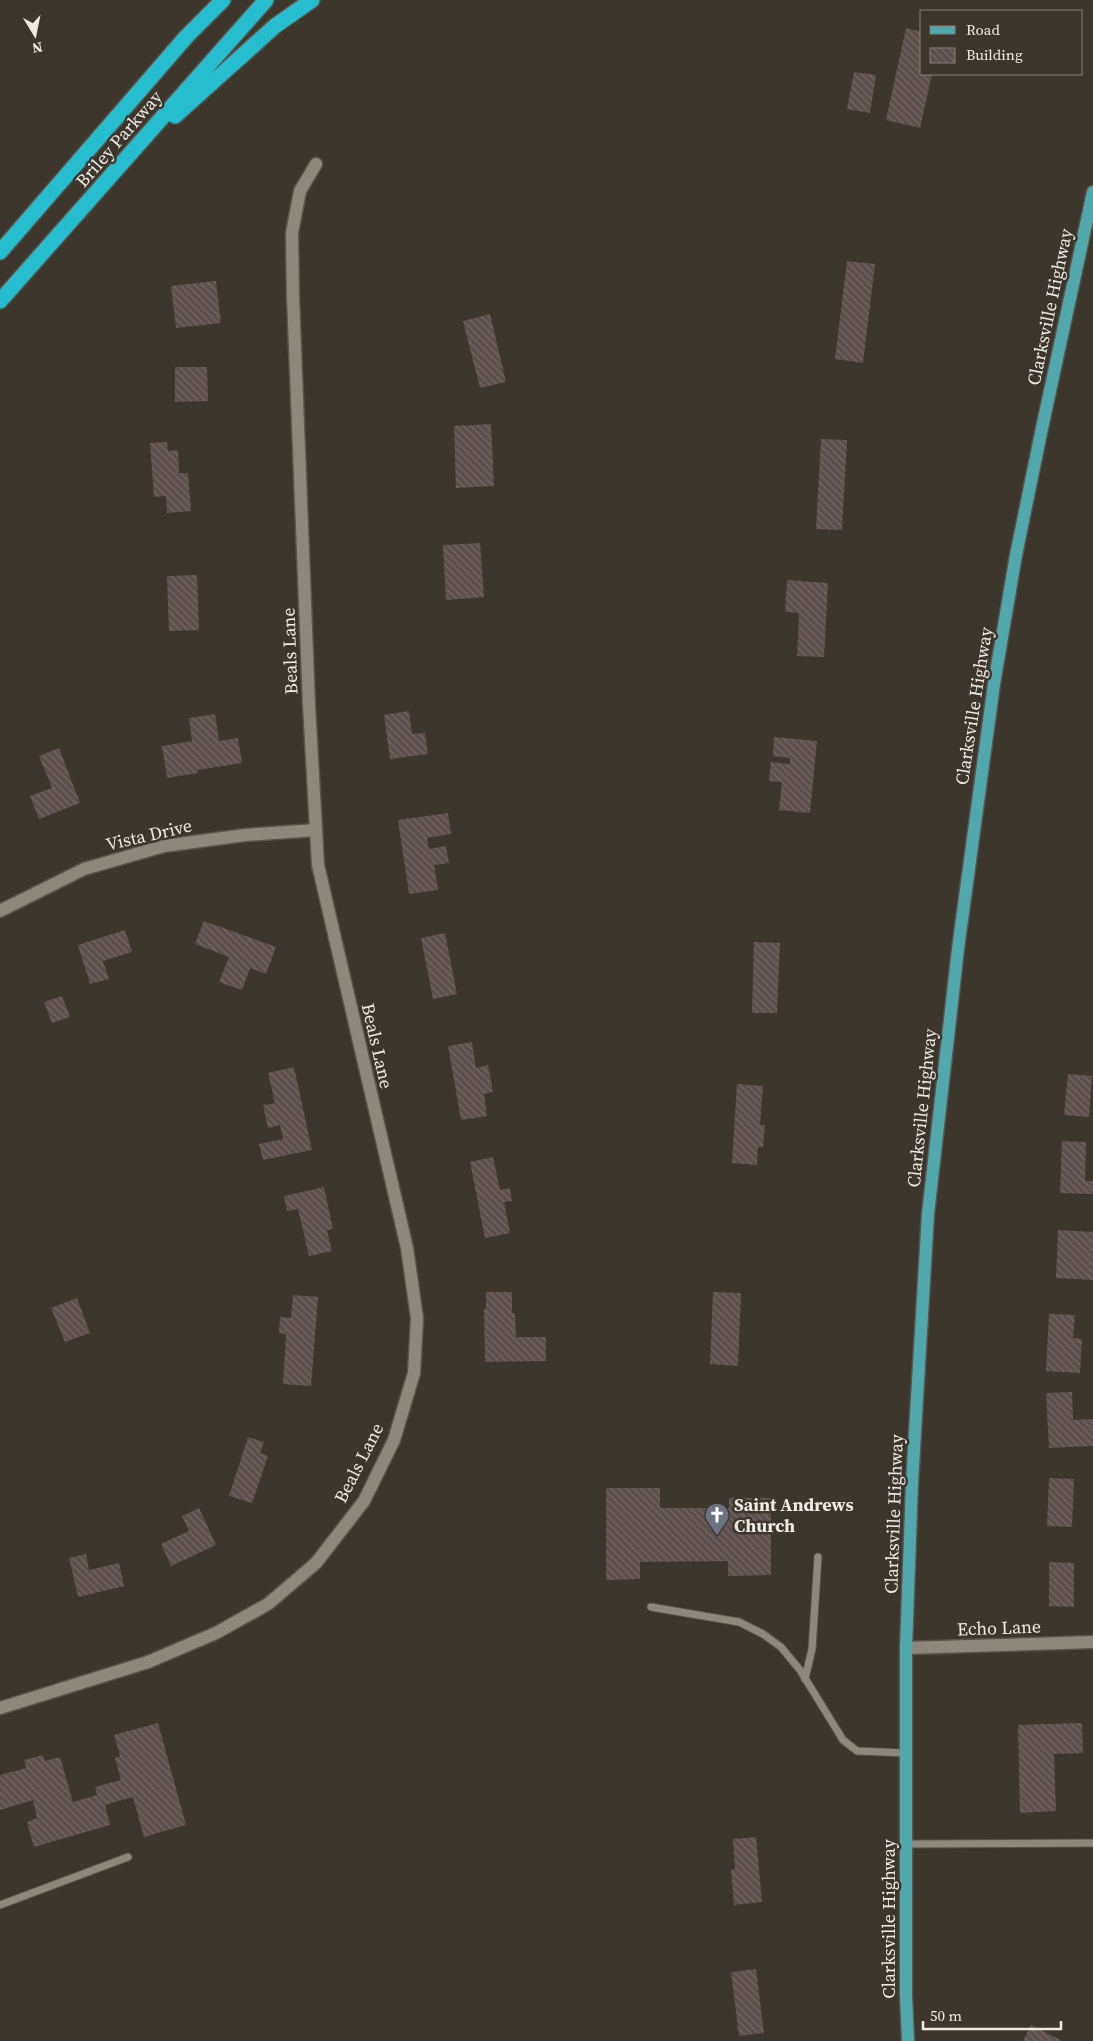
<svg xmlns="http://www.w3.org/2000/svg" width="1093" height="2041" viewBox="0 0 1093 2041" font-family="'Source Serif 4',serif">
	<defs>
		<pattern id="building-back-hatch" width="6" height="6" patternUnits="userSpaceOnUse" patternTransform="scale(1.25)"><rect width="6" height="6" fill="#5c4f4c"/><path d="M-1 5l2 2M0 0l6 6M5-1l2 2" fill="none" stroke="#746866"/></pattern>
	</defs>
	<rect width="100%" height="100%" fill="#3d362d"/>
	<!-- building -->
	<g fill="url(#building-back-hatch)">
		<path d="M906,28L922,32V74H932L920,128L886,120Z"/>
		<path d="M854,72L876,75L870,113L847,109Z"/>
		<path d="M847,261L875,264L863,363L835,359Z"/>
		<path d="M216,281L221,323L176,328L171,286Z"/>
		<path d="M490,314L506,382L480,388L463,321Z"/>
		<path d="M175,367H207L208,401L175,402Z"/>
		<path d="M491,424L494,486L456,488L454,426Z"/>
		<path d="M821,439L847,440L842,530L816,529Z"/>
		<path d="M167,442L168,451L178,450L179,473H188L191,511L167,513L166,496L154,497L150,443Z"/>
		<path d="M480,543L484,597L446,600L443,545Z"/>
		<path d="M197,575L199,630L169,631L167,576Z"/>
		<path d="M787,580L828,583L824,657L797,656L799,613L785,612Z"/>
		<path d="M409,711L412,734L425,733L428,754L390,759L384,715Z"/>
		<path d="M215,714L219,741L238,738L242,763L197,770L198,773L167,778L162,746L192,741L189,718Z"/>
		<path d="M774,737L817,741L810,813L779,810L782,782L769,781L771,762L790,764V758L773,756Z"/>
		<path d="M59,748L80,803L39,819L30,796L52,788L39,756Z"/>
		<path d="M448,813L451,834L427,838L429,849L446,846L449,863L434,865L438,890L409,894L398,820Z"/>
		<path d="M204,921L276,947L266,974L250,968L242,990L219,982L229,957L195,944Z"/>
		<path d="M125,930L132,952L103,961L109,979L90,984L78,945Z"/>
		<path d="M445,933L457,994L433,999L421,938Z"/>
		<path d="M754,942L780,943L777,1013H752Z"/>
		<path d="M62,996L70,1017L52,1023L44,1002Z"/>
		<path d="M472,1042L476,1068L488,1065L493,1092L484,1094L487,1116L461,1120L448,1046Z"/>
		<path d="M294,1067L312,1150L263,1160L259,1144L283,1139L280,1125L268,1128L263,1105L275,1103L268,1073Z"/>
		<path d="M1068,1074L1092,1076L1089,1117L1064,1115Z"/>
		<path d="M737,1084L763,1086L760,1125H765L763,1147H758L757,1165L732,1163Z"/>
		<path d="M1062,1141L1086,1142L1085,1181H1093V1194L1060,1193Z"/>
		<path d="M493,1157L500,1190L510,1188L512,1201L504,1202L510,1233L485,1238L470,1162Z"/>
		<path d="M324,1187L333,1229L327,1230L332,1251L309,1256L298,1209L287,1211L284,1196Z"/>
		<path d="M1058,1230L1093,1232V1280L1056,1278Z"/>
		<path d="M486,1292H512V1313H515L516,1337H546V1361L485,1362L484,1309H486Z"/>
		<path d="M713,1292L741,1293L738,1366L710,1364Z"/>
		<path d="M293,1295L318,1297L311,1386L283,1384L286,1334L279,1333L280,1317L291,1318Z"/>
		<path d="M77,1298L90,1333L65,1342L51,1308Z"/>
		<path d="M1049,1314L1075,1315L1073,1338L1082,1339L1080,1373L1046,1371Z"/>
		<path d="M1072,1392L1073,1420L1093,1419V1446L1049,1448L1046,1393Z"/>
		<path d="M248,1437L264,1442L260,1453L268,1456L252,1503L229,1496Z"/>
		<path d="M1049,1478L1074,1479L1072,1527L1047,1526Z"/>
		<path d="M606,1488H660V1508H729V1498H771V1575L728,1576V1561L640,1562V1579L606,1580Z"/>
		<path d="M199,1508L216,1545L171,1566L161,1544L189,1531L182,1516Z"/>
		<path d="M86,1554L89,1570L119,1563L124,1586L78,1597L69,1558Z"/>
		<path d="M1049,1562L1074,1563V1607L1049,1606Z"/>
		<path d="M158,1723L186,1825L144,1837L133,1797L105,1805L110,1825L34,1847L27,1822L37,1818L33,1800L0,1810V1775L26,1768L24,1760L43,1755L45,1761L60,1757L73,1802L97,1795L95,1787L121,1780L115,1758L120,1756L114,1735Z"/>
		<path d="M1082,1723L1083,1753L1054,1754L1056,1811L1020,1813L1018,1725Z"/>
		<path d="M756,1837L762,1902L734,1905L731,1870L735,1869L733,1839Z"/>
		<path d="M756,1969L764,2033L739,2036L731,1972Z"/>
		<path d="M1031,2025L1062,2041H1023Z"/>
	</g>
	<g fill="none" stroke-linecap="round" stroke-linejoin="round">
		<defs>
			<g id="lane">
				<path d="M651,1607L739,1622L763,1634L781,1647L800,1670L843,1740L857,1751L906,1753"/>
				<path d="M805,1679L812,1649L818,1557"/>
				<path d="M906,1844L1093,1843"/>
				<path d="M0,1905L128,1857"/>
			</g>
			<g id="street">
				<path d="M0,911L84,869L164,846L245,835L316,830"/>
				<path d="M906,1648L1093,1642"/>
				<path d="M0,1708L148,1662L216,1633L268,1604L316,1563L364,1501L394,1440L414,1373L417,1318L407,1248L318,865L309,705L293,297L292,233L300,191L316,164"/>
			</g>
			<path id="primary" d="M908,2041L906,1995V1648L912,1483L928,1214L958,949L994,684L1016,555L1042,428L1093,192"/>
			<g id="highway">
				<path d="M175,116L275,26L312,0"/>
				<path d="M0,252L186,37L223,0"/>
				<path d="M0,301L266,0"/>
			</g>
		</defs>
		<!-- lane casing -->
		<use href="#lane" stroke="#58534b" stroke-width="9"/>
		<!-- street casing -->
		<use href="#street" stroke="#58534b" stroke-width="15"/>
		<!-- primary casing -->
		<use href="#primary" stroke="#58534b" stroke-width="15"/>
		<!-- highway casing -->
		<use href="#highway" stroke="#58534b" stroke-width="18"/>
		<!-- lane -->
		<use href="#lane" stroke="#8e877b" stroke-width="7"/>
		<!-- street -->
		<use href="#street" stroke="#8e877b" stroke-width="12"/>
		<!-- primary -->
		<use href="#primary" stroke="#50a8ad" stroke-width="12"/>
		<!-- highway -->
		<use href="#highway" stroke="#26becf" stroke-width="15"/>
	</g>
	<!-- icons -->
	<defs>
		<symbol id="church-pin" viewBox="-11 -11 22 30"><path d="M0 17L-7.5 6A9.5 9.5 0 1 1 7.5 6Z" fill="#6b7280" stroke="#3d362d"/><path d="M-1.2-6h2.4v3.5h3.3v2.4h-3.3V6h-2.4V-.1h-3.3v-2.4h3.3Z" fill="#fff"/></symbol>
	</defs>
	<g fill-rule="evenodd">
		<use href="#church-pin" x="703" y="1501" width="28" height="38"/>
	</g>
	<g text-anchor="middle" stroke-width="5" stroke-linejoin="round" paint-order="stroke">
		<!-- street labels -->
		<g font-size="18" fill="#ede9e3" stroke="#3d362d">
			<text transform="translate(119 139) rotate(-49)" y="6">Briley Parkway</text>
			<text transform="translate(1050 307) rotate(-78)" y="6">Clarksville Highway</text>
			<text transform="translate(290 651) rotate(-92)" y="6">Beals Lane</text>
			<text transform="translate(974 706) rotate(-81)" y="6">Clarksville Highway</text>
			<text transform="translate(149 835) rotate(-13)" y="6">Vista Drive</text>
			<text transform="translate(377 1046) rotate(77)" y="6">Beals Lane</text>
			<text transform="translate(922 1108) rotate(-84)" y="6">Clarksville Highway</text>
			<text transform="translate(359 1463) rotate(-63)" y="6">Beals Lane</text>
			<text transform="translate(894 1514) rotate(-88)" y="6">Clarksville Highway</text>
			<text transform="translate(999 1628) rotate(-2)" y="6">Echo Lane</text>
			<text transform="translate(889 1919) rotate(-90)" y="6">Clarksville Highway</text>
		</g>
		<!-- poi labels -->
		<g font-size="18" font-weight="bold" fill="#ede9e3" stroke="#3d362d" text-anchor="start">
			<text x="734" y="1511">Saint Andrews<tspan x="734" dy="21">Church</tspan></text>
		</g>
	</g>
	<!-- legend -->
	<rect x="920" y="10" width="162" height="65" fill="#3d362d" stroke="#837e76"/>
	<rect x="930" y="26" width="25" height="8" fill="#50a8ad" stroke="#837e76"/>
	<text x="966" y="35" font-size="15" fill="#ede9e3">Road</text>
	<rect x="930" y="48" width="25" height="15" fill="url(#building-back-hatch)" stroke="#837e76"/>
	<text x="966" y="60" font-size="15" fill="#ede9e3">Building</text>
	<!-- north arrow -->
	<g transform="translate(35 35) rotate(170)" stroke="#3d362d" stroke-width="4" paint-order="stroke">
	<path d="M0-4L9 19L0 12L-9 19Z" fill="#ede9e3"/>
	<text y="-8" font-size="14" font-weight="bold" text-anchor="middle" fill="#ede9e3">N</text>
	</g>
	<!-- scale -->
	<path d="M923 2021v8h138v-8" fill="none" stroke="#ede9e3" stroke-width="2.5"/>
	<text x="930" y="2021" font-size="15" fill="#ede9e3" stroke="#3d362d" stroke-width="4" paint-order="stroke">50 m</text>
</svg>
